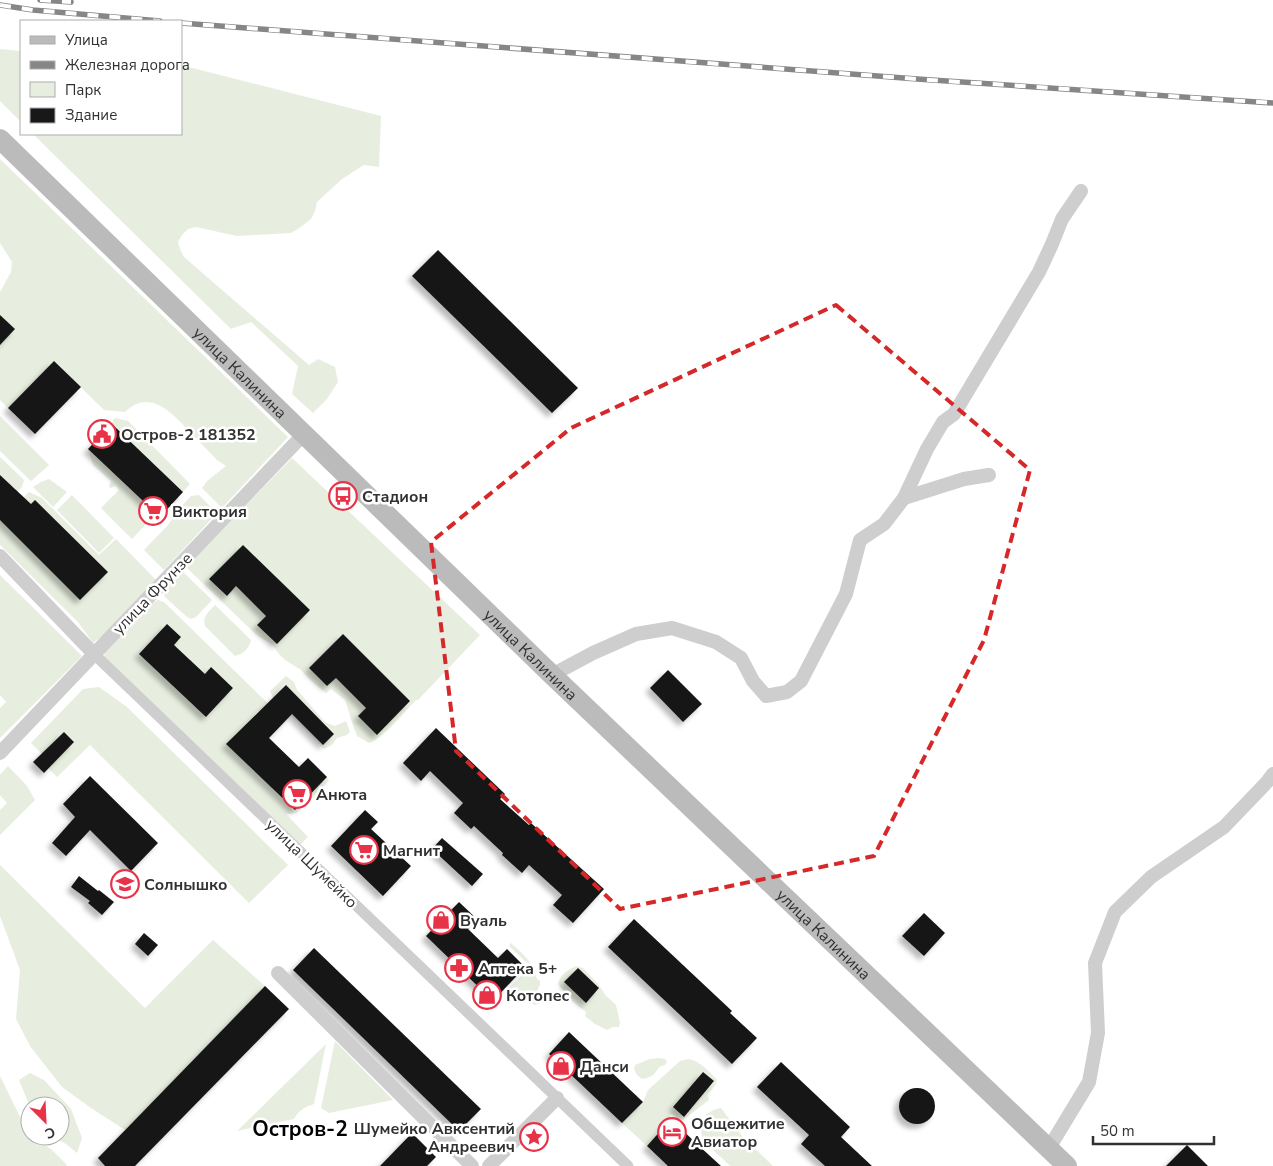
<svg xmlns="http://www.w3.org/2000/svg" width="1273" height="1166" viewBox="0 0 1273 1166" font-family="'Nunito Sans',sans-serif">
	<defs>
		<filter id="shadow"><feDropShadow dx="-4.5" dy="4.5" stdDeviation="2.5" flood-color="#0004"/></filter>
	</defs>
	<rect width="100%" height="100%" fill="#fff"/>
	<!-- green -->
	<g fill="#e7eedf" fill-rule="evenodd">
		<path d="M0,49L21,51V122L0,101Z"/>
		<path d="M181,65L381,116L379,167L364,165L342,179L317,202L315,211L311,219L298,229L291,233L237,236L196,227L188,229L182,235L178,242L180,249L184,257L309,365L318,359L335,367L338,382L327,399L313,413L292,394L298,366L251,322L231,329L33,134H181Z"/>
		<path d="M0,159L288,437L222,508L202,488L207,481L226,466L217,460C208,451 199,441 190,432C173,414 150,387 125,412L104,410L54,361L8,408L0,400V292L11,272L12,262L0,243Z"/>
		<path d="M0,416L49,465L31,481L0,451Z"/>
		<path d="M114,418L120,419L128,421L190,484L183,492L112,424Z"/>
		<path d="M88,449L156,513L132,539L101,508L119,490L116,486L110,488L109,485L111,481L93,465Z"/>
		<path d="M0,457L24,480L22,487L0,509L15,489L0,475Z"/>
		<path d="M292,458L480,635L418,700H416C404,712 385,737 369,743L357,736L354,728L345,700L331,689L326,693L310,680L301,670L285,660L278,653L273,645L258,636L244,623L186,567ZM243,545L310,610L277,644L257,625L266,615L236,586L226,596L209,579ZM343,634L410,701L377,735L366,708L336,678L327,686L309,668Z"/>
		<path d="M49,479L67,492L53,507L33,487L41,482Z"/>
		<path d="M29,492L42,498L99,555L116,539L156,580L105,634L93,643L78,622L0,545V521Z"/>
		<path d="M72,495L114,538L99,553L57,510Z"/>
		<path d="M199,495L217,513L164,570L144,550L168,525L179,509L191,496Z"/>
		<path d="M182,571L212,600L196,617L191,619L187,617L165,597L163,592Z"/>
		<path d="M0,575L82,656L0,738V708L6,702L0,695Z"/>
		<path d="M158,600L164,602L285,720L277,729L258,711L227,744L294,810L327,777L329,781L297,813L286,814L308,837L298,847L104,657L105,652L152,603ZM174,645L205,674L212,668L233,688L206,717L139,654Z"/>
		<path d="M215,605L251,640C249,649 243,654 235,656L205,626C202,616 209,612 215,605Z"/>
		<path d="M286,676L294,682L297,690L325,722L335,726L346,721L350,732L347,735L337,738L332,745L324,749L273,698L270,691ZM285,685L334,733L323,745L274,696Z"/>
		<path d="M99,687L127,707L288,865L249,903L90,745L57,777L48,768L74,741L64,732L42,754L31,743L83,689Z"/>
		<path d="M8,766L27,786L35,800L0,835V810L7,803L0,795V775Z"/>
		<path d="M0,865L145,1008L213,940L265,986L125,1130L91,1108L62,1087L30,1046L16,1019L20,970L0,916Z"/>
		<path d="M511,943C524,955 532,961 537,979L540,981V985L537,991L543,996L544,1000L539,1004L534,1005L527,998L525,992C518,995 513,995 507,990L526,971L528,964L509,946Z"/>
		<path d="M576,966L583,968L599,985L606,996L612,1001L616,1005L620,1022L619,1027H613L607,1030L595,1024L585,1016L586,1012L572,1001L558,984C560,974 568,970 576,966ZM578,968L599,988L586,1002L565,982Z"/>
		<path d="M335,1041L393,1100L329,1113L321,1108Z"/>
		<path d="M326,1044L314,1104C305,1107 299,1110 294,1119L237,1131Z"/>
		<path d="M659,1058L665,1059L667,1062L665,1065L659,1067C655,1075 650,1078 642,1079L637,1075L634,1069L635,1065L650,1059Z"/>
		<path d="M688,1059C700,1061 709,1071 717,1080L716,1084L708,1095L709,1100L683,1120L670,1114L671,1119L647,1146L622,1123L643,1102L648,1090L680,1061ZM703,1072L714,1082L683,1116L673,1107Z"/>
		<path d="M30,1073L44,1080L71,1109L82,1138L77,1153L66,1144L52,1136H60V1106L30,1107L19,1080Z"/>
		<path d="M0,1076L29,1135L51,1149L67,1165L66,1166H0Z"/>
		<path d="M721,1108L742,1136L773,1166H730C719,1153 691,1139 704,1118C708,1112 714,1109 721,1108Z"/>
	</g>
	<!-- building -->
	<g fill="#181818" filter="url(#shadow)">
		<path d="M438,250L578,388L552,413L412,276Z"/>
		<path d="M0,315L15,329L0,345Z"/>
		<path d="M54,361L81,387L35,434L8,408Z"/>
		<path d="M112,424L183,492L160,517L88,449Z"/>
		<path d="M0,475L31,504L35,500L108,572L80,600L0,520Z"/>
		<path d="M243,545L310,610L277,644L257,625L266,616L236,586L227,596L209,579Z"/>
		<path d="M167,624L181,637L174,645L205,674L211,667L233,688L206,717L139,654Z"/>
		<path d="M343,634L410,701L377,735L358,716L366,708L336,678L327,686L309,668Z"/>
		<path d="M668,670L702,704L683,722L650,688Z"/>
		<path d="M286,685L334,734L323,745L292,714L269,738L299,767L308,758L327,777L295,810L226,744Z"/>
		<path d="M436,728L505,794L500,799L529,825L531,823L604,889L573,923L553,905L562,895L529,865L522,873L502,855L503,853L474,826L471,829L454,813L463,803L430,771L421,781L403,763Z"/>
		<path d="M64,732L74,742L44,773L33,762Z"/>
		<path d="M90,776L158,843L131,871L90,830L66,856L52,843L75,817L63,804Z"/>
		<path d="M365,810L378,822L371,829L411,866L383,896L331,846Z"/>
		<path d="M442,838L483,874L472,886L432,849Z"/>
		<path d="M79,876L98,891L99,890L114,902L102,915L88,903L90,901L71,887Z"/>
		<path d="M459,902L477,919L468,929L498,958L507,949L525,967L493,1001L426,936Z"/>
		<path d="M924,913L945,933L924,956L902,936Z"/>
		<path d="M634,919L732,1011L730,1013L757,1038L732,1064L608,947Z"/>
		<path d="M144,933L158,945L148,956L135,944Z"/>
		<path d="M314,948L481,1109L459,1131L293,970Z"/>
		<path d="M578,968L599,988L586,1003L564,982Z"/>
		<path d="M265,986L289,1009L135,1166H105L98,1158Z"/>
		<path d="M569,1032L643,1102L622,1123L549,1054Z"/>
		<path d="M781,1062L850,1127L841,1137L872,1166H825L801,1144L809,1135L757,1087Z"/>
		<path d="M703,1072L714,1081L684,1117L673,1107Z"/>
		<circle cx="917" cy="1106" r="18"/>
		<path d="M671,1119L698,1145L721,1166H668L647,1146Z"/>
		<path d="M412,1133L436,1157L427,1166H380Z"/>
		<path d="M1187,1145L1208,1166H1166Z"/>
	</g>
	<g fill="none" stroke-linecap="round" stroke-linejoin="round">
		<!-- pedestrian -->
		<path stroke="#cecece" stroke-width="11" d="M94,654L628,1166"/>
		<!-- minor -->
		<g stroke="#cecece" stroke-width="14">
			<path d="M904,498L964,479L989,475"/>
			<path d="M0,556L94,654"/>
			<path d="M552,675L593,653L636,634L672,628L716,642L741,658L753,681L766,696L787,692L801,681L846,594L860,540L884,524L904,498L927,449L943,422L954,414L1039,272L1052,244L1062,219L1081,191"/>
			<path d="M0,753L304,434"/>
			<path d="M278,973L472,1166"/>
			<path d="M1049,1148L1089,1082L1098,1033L1095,963L1115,912L1151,877L1224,827L1267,782L1273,774"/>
			<path d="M489,1166L557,1098"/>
		</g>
		<!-- secondary -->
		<path stroke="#bbb" stroke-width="20" id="s1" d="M0,139L552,675L1067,1166"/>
		<defs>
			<g id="rail">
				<path d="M40,0L71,2"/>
				<path d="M0,5L33,10L160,21"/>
				<path d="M181,23L917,79L1273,103"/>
			</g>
		</defs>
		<!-- rail casing -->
		<use href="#rail" stroke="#868686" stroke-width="5.5"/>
		<!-- rail -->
		<use href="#rail" stroke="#fff" stroke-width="4" stroke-dasharray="11" stroke-linecap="butt"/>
	</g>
	<!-- marked area -->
	<path fill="none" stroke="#d62828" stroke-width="4" stroke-dasharray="10 6" stroke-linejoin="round" d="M836,305L1030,470L984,640L874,856L620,909L456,751L431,542L571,428Z"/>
	<!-- icons -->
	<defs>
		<symbol id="civic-ring" viewBox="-11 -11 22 22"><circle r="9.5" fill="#fff" stroke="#e83248" stroke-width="1.5"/><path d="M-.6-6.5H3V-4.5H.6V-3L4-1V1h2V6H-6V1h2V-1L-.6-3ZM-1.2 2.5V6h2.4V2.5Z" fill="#e83248"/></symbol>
		<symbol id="bus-ring" viewBox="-11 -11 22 22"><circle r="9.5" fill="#fff" stroke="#e83248" stroke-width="1.5"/><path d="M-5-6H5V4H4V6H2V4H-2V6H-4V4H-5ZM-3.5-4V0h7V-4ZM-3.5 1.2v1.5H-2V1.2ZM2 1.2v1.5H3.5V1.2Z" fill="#e83248"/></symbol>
		<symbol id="supermarket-ring" viewBox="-11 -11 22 22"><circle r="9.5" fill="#fff" stroke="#e83248" stroke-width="1.5"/><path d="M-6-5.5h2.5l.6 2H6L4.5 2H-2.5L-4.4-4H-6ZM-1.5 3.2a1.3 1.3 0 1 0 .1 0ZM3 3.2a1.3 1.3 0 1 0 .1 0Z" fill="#e83248"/></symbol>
		<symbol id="school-ring" viewBox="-11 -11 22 22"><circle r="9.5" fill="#fff" stroke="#e83248" stroke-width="1.5"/><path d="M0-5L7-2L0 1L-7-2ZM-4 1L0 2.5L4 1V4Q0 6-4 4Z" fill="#e83248"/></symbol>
		<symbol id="shop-ring" viewBox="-11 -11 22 22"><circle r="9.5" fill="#fff" stroke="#e83248" stroke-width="1.5"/><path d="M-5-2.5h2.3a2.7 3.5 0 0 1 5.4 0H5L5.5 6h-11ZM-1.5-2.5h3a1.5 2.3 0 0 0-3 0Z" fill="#e83248"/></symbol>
		<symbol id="pharmacy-ring" viewBox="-11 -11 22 22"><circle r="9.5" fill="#fff" stroke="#e83248" stroke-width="1.5"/><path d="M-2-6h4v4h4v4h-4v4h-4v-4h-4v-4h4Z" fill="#e83248"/></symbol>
		<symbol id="hotel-ring" viewBox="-11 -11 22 22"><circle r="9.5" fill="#fff" stroke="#e83248" stroke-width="1.5"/><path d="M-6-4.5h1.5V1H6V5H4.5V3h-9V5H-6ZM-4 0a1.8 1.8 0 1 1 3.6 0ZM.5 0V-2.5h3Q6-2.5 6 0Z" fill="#e83248"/></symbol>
		<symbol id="sight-ring" viewBox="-11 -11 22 22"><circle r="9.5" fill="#fff" stroke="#e83248" stroke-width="1.5"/><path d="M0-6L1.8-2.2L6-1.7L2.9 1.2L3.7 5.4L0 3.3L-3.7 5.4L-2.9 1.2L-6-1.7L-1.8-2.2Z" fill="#e83248"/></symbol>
	</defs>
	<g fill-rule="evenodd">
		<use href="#civic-ring" x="86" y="418" width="32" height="32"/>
		<use href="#bus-ring" x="327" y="480" width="32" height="32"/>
		<use href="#supermarket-ring" x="137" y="495" width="32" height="32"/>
		<use href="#supermarket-ring" x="281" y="778" width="32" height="32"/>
		<use href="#supermarket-ring" x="348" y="834" width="32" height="32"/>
		<use href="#school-ring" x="109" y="868" width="32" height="32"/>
		<use href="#shop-ring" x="425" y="904" width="32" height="32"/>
		<use href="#pharmacy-ring" x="443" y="952" width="32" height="32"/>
		<use href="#shop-ring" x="471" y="979" width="32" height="32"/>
		<use href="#shop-ring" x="545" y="1050" width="32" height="32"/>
		<use href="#hotel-ring" x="656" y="1116" width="32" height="32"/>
		<use href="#sight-ring" x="518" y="1121" width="32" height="32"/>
	</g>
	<g text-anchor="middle" stroke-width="5" stroke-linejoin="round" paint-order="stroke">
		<!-- street labels -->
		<g font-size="16" fill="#313131" stroke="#fff">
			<text dy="6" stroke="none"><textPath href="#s1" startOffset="335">улица Калинина</textPath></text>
			<text transform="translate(152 593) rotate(-46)" y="6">улица Фрунзе</text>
			<text dy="6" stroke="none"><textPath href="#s1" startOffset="740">улица Калинина</textPath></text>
			<text transform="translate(312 863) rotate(44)" y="6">улица Шумейко</text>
			<text dy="6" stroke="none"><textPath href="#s1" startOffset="1145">улица Калинина</textPath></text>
		</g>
		<!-- poi labels -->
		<g font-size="16" font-weight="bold" fill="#313131" stroke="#fff" text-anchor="start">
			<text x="121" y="440">Остров-2 181352</text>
			<text x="362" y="502">Стадион</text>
			<text x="172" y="517">Виктория</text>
			<text x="316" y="800">Анюта</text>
			<text x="383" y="856">Магнит</text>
			<text x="144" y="890">Солнышко</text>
			<text x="460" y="926">Вуаль</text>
			<text x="478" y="974">Аптека 5+</text>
			<text x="506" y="1001">Котопес</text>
			<text x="580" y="1072">Данси</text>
			<text x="691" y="1129">Общежитие<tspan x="691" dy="18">Авиатор</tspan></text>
			<text x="515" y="1134" text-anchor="end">Шумейко Авксентий<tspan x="515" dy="18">Андреевич</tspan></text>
		</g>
		<!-- district labels -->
		<g font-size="21" font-weight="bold" fill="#000" stroke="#fff">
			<text x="300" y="1136">Остров-2</text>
		</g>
	</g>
	<!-- legend -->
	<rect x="20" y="20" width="162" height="115" fill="#ffffff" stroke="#adadad"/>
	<rect x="30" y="36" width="25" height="8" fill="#bbbbbb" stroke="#adadad"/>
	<text x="65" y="45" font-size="15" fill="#313131">Улица</text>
	<rect x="30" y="61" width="25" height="8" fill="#868686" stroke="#adadad"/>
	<text x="65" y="70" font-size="15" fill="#313131">Железная дорога</text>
	<rect x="30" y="82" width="25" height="15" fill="#e7eedf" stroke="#adadad"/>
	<text x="65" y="95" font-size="15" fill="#313131">Парк</text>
	<rect x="30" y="108" width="25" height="15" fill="#181818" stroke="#adadad"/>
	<text x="65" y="120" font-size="15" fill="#313131">Здание</text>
	<!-- north arrow -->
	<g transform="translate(45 1121) rotate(156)"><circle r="24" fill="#ffffff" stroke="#adadad"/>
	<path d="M0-4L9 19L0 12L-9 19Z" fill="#e83248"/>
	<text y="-8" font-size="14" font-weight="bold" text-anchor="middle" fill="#313131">С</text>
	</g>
	<!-- scale -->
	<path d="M1093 1136v8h121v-8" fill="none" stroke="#313131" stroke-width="2.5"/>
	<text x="1100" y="1136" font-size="15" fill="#313131" stroke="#ffffff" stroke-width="4" paint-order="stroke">50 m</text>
</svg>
